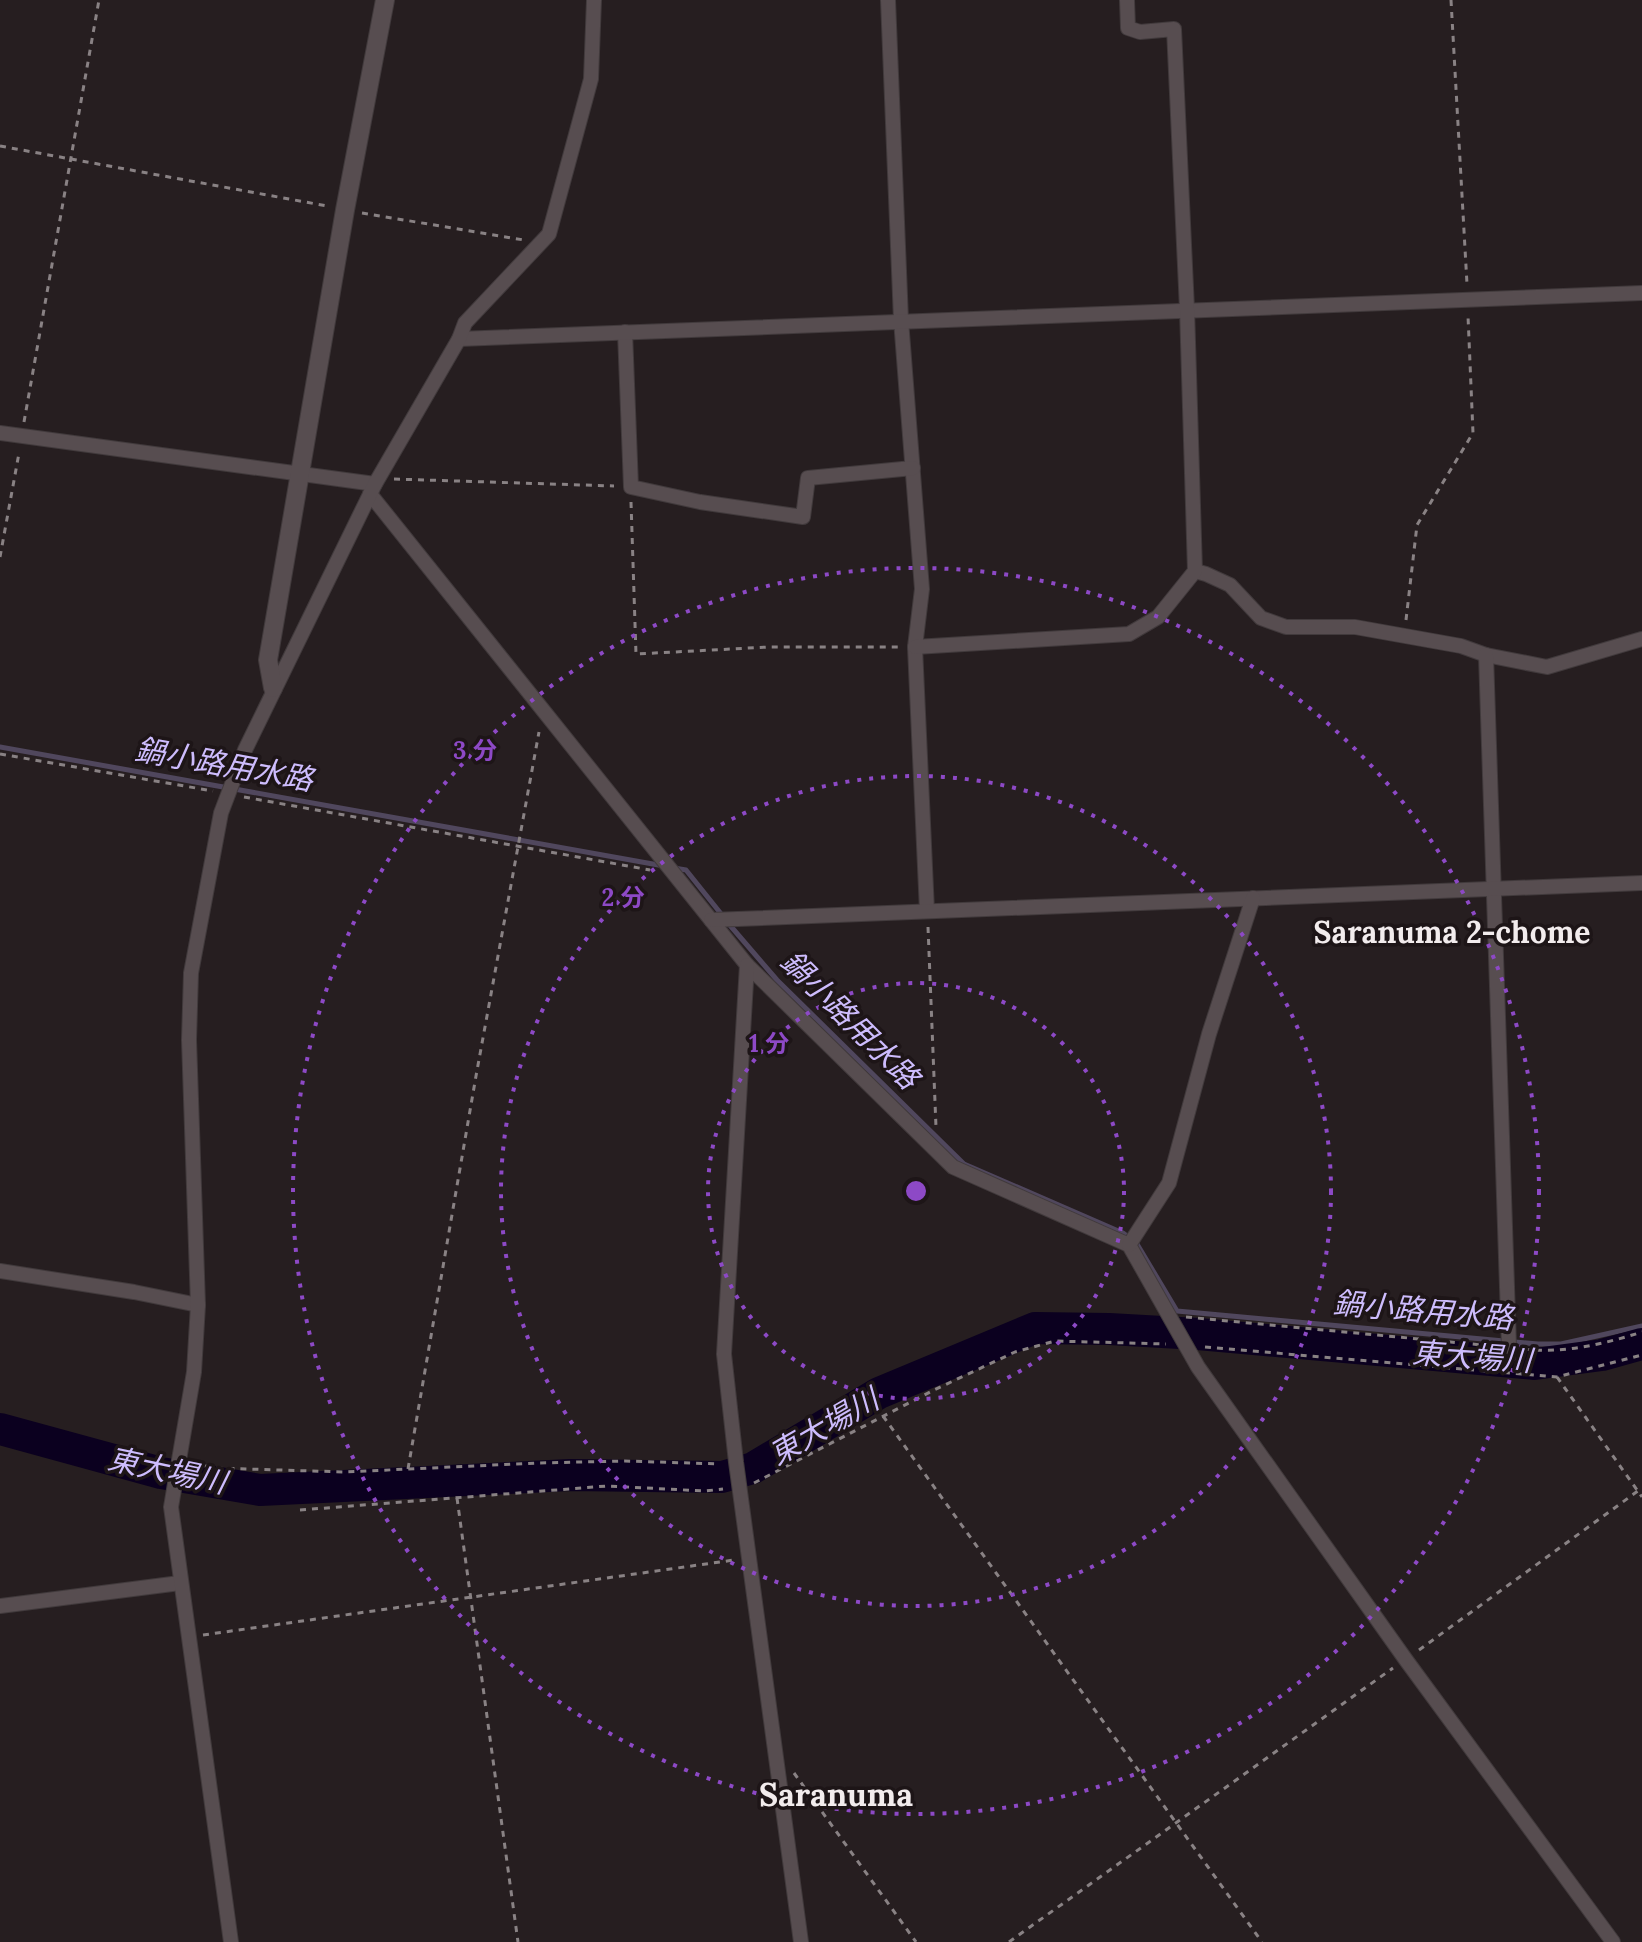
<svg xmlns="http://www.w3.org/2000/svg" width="1642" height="1942" viewBox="0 0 1642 1942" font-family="Lora,'Noto Sans JP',serif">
	<rect width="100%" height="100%" fill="#261e20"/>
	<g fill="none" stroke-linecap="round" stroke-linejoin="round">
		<!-- stream -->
		<g stroke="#50475d" stroke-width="5">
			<path d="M0,747L664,866"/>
			<path d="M674,868L686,870L722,915"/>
			<path d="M728,923L777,980L964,1164L1123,1233L1137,1244L1177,1311L1538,1344H1561L1642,1326"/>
		</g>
		<!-- river -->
		<path stroke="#0b001f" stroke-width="32" d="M0,1429L161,1473L260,1490L570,1475L722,1477L753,1468L879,1393L1035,1328L1109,1329L1198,1334L1535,1364L1602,1355L1642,1344"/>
		<defs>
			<g id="street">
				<path d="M888,0L901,320L922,589L915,647L927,911"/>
				<path d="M625,332L631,487L700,502L803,517L808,478L913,468"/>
				<path d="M459,339L1642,293"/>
				<path d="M0,433L375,484"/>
				<path d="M370,494L747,965L953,1167L1129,1245L1198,1367L1406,1660L1613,1942"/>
				<path d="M1195,571L1206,574L1230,585L1261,618L1286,627H1355L1461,646L1486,655L1547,667L1642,639"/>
				<path d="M915,647L1129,634L1158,617L1195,571L1187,309L1174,29L1140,32L1128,28L1127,0"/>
				<path d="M1486,655L1509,1347"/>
				<path d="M711,920L1642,883"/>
				<path d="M747,965L724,1354L736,1462L801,1942"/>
				<path d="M1129,1245L1169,1183L1209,1034L1253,898"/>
				<path d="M0,1271L134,1292L198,1305"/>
				<path d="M0,1606L180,1583"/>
				<path d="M231,1942L171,1507L194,1372L198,1305L189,1040L191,973L221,813L245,750L375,484L459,339L465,323L549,234L591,79L594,0"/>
			</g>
			<path id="secondary" d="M273,688L268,660L345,210L385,0"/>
		</defs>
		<!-- street casing -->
		<use href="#street" stroke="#413a3c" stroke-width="16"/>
		<!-- secondary casing -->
		<use href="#secondary" stroke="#413a3c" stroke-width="20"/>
		<!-- path -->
		<g stroke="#898284" stroke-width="3" stroke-dasharray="6 6" stroke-linecap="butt">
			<path d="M1451,0L1467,284"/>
			<path d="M0,146L327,206"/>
			<path d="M362,213L524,240"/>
			<path d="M24,422L99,0"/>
			<path d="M394,479L614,486"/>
			<path d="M631,502L636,654L769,647H899"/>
			<path d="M0,557L19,453"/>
			<path d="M1406,620L1417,525L1473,433L1468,316"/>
			<path d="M0,754L213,791"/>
			<path d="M244,797L650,870"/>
			<path d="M928,927L936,1127"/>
			<path d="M1186,1317L1493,1346"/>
			<path d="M1205,1347L1557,1377L1642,1355"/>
			<path d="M1524,1349C1563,1354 1604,1344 1642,1332"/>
			<path d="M1557,1377L1642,1497"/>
			<path d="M883,1416L1262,1942"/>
			<path d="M193,1463L214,1468L345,1472L537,1463L625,1461L720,1464"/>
			<path d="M408,1469L476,1076L539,732"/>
			<path d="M754,1483L934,1390L1015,1352L1055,1341L1166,1344"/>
			<path d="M457,1498L518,1942"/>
			<path d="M300,1510L607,1486L705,1491L723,1489"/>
			<path d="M203,1635L734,1560"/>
			<path d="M1419,1650L1642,1488"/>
			<path d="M794,1773L916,1942"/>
			<path d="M1009,1942L1393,1668"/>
		</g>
		<!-- street -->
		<use href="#street" stroke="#574d50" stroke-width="14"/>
		<!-- secondary -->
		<use href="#secondary" stroke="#574d50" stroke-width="18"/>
	</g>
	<!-- distance rings -->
	<g fill="none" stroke="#8d49c6" stroke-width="4" stroke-dasharray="4 8">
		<circle cx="916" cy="1191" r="208"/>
		<circle cx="916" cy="1191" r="415"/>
		<circle cx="916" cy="1191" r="623"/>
	</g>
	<g text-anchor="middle" stroke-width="7" stroke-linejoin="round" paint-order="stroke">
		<!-- water labels -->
		<g font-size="30" font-style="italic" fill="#cdbcfd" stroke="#1d1517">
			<text transform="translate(224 765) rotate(10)" y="10">鍋小路用水路</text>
			<text transform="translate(850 1020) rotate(45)" y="10">鍋小路用水路</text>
			<text transform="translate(1423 1311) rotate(5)" y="10">鍋小路用水路</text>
			<text transform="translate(1472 1357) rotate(4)" y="10">東大場川</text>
			<text transform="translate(824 1427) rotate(-30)" y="10">東大場川</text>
			<text transform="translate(167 1471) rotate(12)" y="10">東大場川</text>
		</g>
		<!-- neighbourhood labels -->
		<g font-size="30" font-weight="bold" fill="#f2eced" stroke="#1d1517">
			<text x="1452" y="943">Saranuma 2-chome</text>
		</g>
		<!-- quarter labels -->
		<g font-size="32" font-weight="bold" fill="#f2eced" stroke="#1d1517">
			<text x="836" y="1806">Saranuma</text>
		</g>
	</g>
	<circle cx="916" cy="1191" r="12" fill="#8d49c6" stroke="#1d1517" stroke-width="4"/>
	<g font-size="24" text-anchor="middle" font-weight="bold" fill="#8d49c6" stroke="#1d1517" stroke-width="7" stroke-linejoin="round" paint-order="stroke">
		<text x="475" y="759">3 分</text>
		<text x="623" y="906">2 分</text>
		<text x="769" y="1052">1 分</text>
	</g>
</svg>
